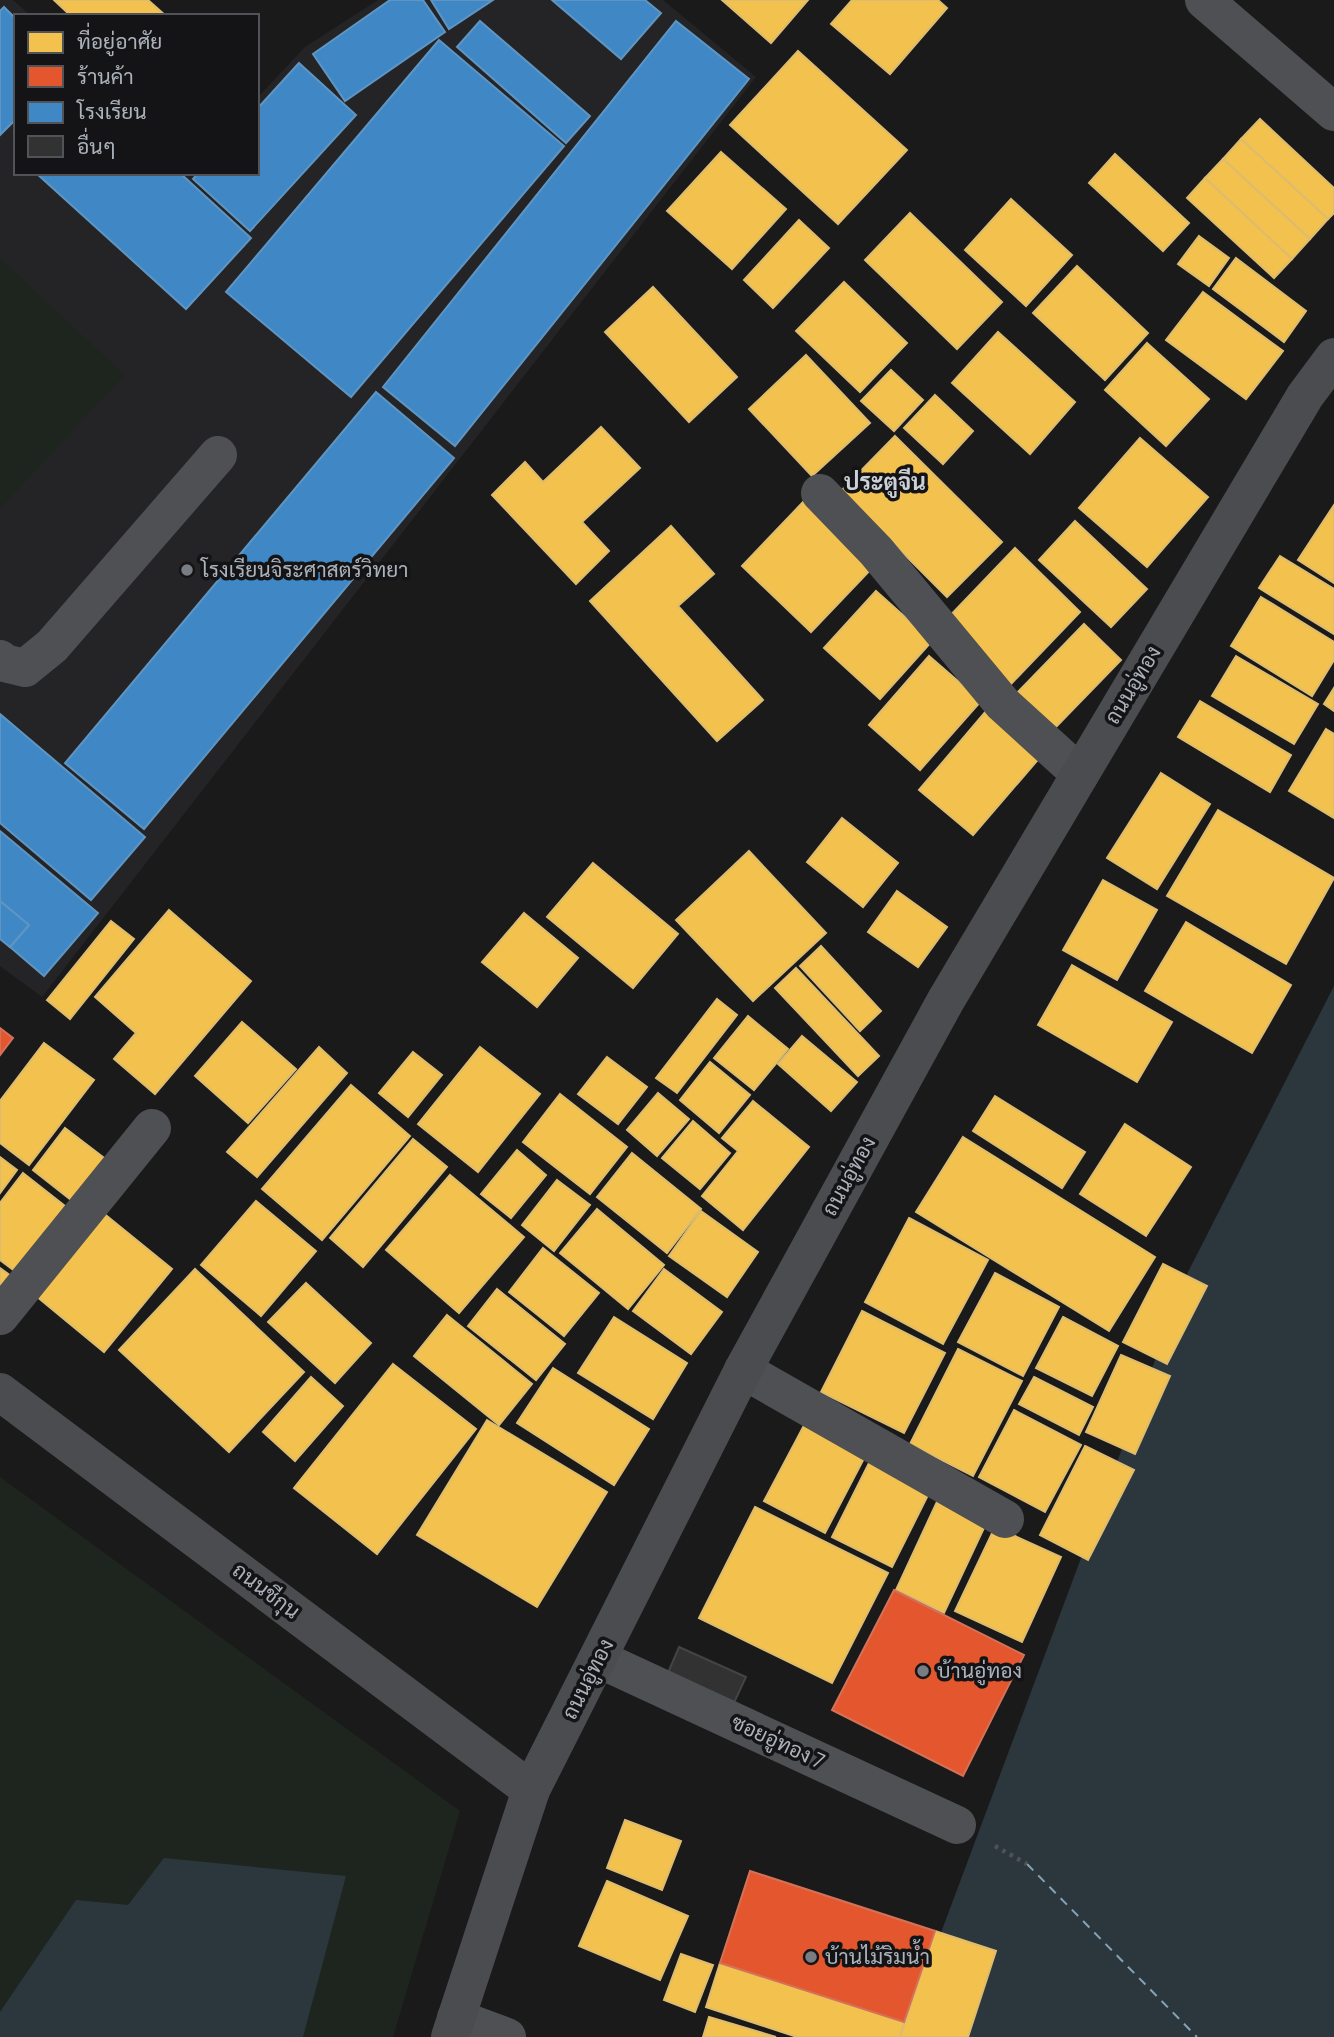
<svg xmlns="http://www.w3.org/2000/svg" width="1334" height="2037" viewBox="0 0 1334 2037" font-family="Manrope,Sarabun,sans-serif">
	<rect width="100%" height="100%" fill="#1a1a1a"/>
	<!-- built -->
	<path fill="#242426" d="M0,0H13L31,16H16V173H257V98L305,47L378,0H663L756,77L42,997L0,966Z"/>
	<!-- green -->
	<g fill="#1e251e">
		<path d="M0,258L125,375L0,509Z"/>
		<path d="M0,1477L460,1811L393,2037H0Z"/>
	</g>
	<!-- water -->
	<g fill="#2c373d">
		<path d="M1334,986V2037H923L942,1930L1188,1272Z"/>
		<path d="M164,1858L346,1876L303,2037H0V2012L76,1900L128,1905Z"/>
	</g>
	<!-- homes -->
	<g fill="#f2c14e" stroke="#ddbc6f" stroke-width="2">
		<path d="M54,0H148L166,16H71Z"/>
		<path d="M722,0H808L771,43Z"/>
		<path d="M852,0H938L947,8L890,74L831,24Z"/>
		<path d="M798,51L907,150L838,224L730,125Z"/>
		<path d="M1260,119L1334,188V213L1328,219L1241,139Z"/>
		<path d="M1241,139L1328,219L1310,239L1223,159Z"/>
		<path d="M721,152L786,209L732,269L667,211Z"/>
		<path d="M1115,154L1189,223L1163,251L1089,183Z"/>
		<path d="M1223,159L1310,239L1292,259L1205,178Z"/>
		<path d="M1205,178L1292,259L1274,278L1187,198Z"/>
		<path d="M1011,199L1072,255L1026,306L965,250Z"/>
		<path d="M910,213L1002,302L957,349L865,260Z"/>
		<path d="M799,220L829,248L773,308L744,280Z"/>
		<path d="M1199,236L1229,258L1209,286L1178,264Z"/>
		<path d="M1236,258L1306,311L1284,342L1213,289Z"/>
		<path d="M1077,266L1148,333L1105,380L1033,313Z"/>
		<path d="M844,282L907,343L860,392L796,331Z"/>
		<path d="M653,287L737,377L689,422L605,332Z"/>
		<path d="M1203,292L1283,351L1246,399L1166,340Z"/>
		<path d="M998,332L1075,402L1030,454L952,383Z"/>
		<path d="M1147,343L1209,399L1166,446L1105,390Z"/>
		<path d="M806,355L870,423L812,476L749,409Z"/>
		<path d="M891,370L923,400L894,431L861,401Z"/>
		<path d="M935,395L973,431L943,464L904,428Z"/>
		<path d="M601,427L640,468L582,522L609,551L576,584L492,495L525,462L543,482Z"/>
		<path d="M895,436L1002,542L947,597L841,491Z"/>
		<path d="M1140,438L1208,497L1147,567L1079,508Z"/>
		<path d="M805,500L874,566L811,632L742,566Z"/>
		<path d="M1334,505V583L1298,560Z"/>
		<path d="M1075,521L1147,589L1111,627L1039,560Z"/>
		<path d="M671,526L714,574L678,606L763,700L717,741L590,601Z"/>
		<path d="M1015,548L1080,612L1010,685L944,622Z"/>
		<path d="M1280,556L1334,589V634L1259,588Z"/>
		<path d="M876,591L932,641L880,699L824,648Z"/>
		<path d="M1261,597L1334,642V660L1312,696L1231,646Z"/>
		<path d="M1084,624L1121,660L1050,733L1013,697Z"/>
		<path d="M929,656L981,701L920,770L869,725Z"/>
		<path d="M1236,656L1318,704L1294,744L1212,696Z"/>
		<path d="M1334,688V711L1324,704Z"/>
		<path d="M1200,701L1291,755L1270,792L1178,737Z"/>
		<path d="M987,710L1042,755L973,835L919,790Z"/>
		<path d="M1326,729L1334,734V818L1289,791Z"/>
		<path d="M1161,773L1210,804L1157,889L1107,858Z"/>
		<path d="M1218,810L1334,878L1286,964L1167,896Z"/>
		<path d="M842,818L898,863L863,907L807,862Z"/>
		<path d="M749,851L826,933L753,1001L676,920Z"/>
		<path d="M593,863L678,934L633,988L547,917Z"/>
		<path d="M1103,880L1157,910L1117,980L1063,950Z"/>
		<path d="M897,891L947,927L918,967L868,932Z"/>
		<path d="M169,910L251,981L155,1094L114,1059L136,1033L95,997Z"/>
		<path d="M524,913L578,958L537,1007L482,962Z"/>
		<path d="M111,921L134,939L70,1019L47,1000Z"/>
		<path d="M1186,922L1291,985L1252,1053L1145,991Z"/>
		<path d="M821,946L881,1011L860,1031L800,966Z"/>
		<path d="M1072,965L1172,1022L1137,1082L1038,1025Z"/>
		<path d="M796,968L879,1056L858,1076L775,988Z"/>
		<path d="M717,999L737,1015L677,1093L656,1078Z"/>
		<path d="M748,1016L788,1049L754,1090L714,1058Z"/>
		<path d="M242,1022L296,1069L248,1123L195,1076Z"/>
		<path d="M802,1036L857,1082L831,1111L778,1064Z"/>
		<path d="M44,1043L94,1080L29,1165L0,1143V1101Z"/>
		<path d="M319,1047L347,1073L257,1177L227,1152Z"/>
		<path d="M480,1047L540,1094L478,1172L418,1124Z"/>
		<path d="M413,1052L442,1075L408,1117L379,1093Z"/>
		<path d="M607,1057L647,1087L618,1124L578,1094Z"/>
		<path d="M710,1062L750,1095L719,1133L680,1100Z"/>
		<path d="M351,1085L410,1136L322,1240L262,1189Z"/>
		<path d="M658,1093L689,1119L657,1156L627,1130Z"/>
		<path d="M560,1094L627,1147L590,1194L523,1142Z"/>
		<path d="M995,1096L1085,1152L1062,1188L973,1131Z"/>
		<path d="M753,1101L809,1147L743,1230L702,1196L738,1151L722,1138Z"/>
		<path d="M693,1121L730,1153L700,1189L662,1158Z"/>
		<path d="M1125,1124L1191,1167L1146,1236L1080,1194Z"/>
		<path d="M65,1128L108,1161L75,1203L33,1170Z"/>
		<path d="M963,1137L1155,1257L1109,1331L916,1212Z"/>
		<path d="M413,1139L447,1167L363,1267L330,1238Z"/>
		<path d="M517,1150L546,1175L511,1218L481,1194Z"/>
		<path d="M632,1153L701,1209L667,1253L597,1197Z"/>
		<path d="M0,1157L17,1170L0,1193Z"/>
		<path d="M23,1173L70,1210L20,1275L0,1260V1203Z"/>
		<path d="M450,1175L524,1237L459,1313L386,1250Z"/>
		<path d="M557,1180L590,1205L554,1251L522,1225Z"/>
		<path d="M256,1201L316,1251L261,1316L201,1265Z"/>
		<path d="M597,1209L664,1265L628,1309L560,1253Z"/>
		<path d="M701,1211L758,1252L727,1297L669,1256Z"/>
		<path d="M102,1212L172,1269L104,1352L35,1295Z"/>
		<path d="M909,1218L988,1260L943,1344L865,1302Z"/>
		<path d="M543,1248L599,1293L564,1336L509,1292Z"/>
		<path d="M1163,1264L1207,1286L1167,1364L1123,1342Z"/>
		<path d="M0,1268L15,1279L0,1298Z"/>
		<path d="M195,1269L304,1372L229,1452L119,1350Z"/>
		<path d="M664,1269L722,1312L691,1354L633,1311Z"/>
		<path d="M995,1273L1059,1307L1023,1376L958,1342Z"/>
		<path d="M306,1283L371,1343L335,1383L268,1322Z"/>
		<path d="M497,1289L565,1344L536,1380L468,1326Z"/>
		<path d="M862,1311L945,1353L904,1433L821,1392Z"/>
		<path d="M447,1315L532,1384L499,1425L414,1356Z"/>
		<path d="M614,1317L687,1363L653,1419L578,1373Z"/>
		<path d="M1063,1317L1118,1346L1092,1396L1036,1368Z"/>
		<path d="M958,1349L1022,1381L973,1476L910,1444Z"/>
		<path d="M1121,1355L1170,1376L1135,1454L1086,1432Z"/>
		<path d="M393,1364L476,1429L377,1554L294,1488Z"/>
		<path d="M553,1368L649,1429L614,1485L517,1423Z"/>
		<path d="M311,1377L343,1406L295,1461L263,1432Z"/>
		<path d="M1034,1377L1093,1407L1079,1435L1019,1404Z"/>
		<path d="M1014,1410L1081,1445L1045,1512L979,1477Z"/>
		<path d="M810,1414L871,1445L825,1533L764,1501Z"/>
		<path d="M487,1420L607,1492L537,1607L417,1535Z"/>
		<path d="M1085,1446L1134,1470L1088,1560L1040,1535Z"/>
		<path d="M871,1459L931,1489L892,1567L832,1537Z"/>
		<path d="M942,1491L991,1513L944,1613L896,1590Z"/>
		<path d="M755,1507L888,1573L832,1683L699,1618Z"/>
		<path d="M995,1527L1061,1557L1022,1642L955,1611Z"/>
		<path d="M625,1820L681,1841L662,1890L607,1868Z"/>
		<path d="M607,1881L688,1916L660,1980L579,1946Z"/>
		<path d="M935,1931L996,1951L968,2037H900Z"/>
		<path d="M681,1954L713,1965L695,2012L664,2000Z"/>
		<path d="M720,1963L904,2022L900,2037H797L706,2007Z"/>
		<path d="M709,2017L776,2037H703Z"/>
	</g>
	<!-- shops -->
	<g fill="#e4572e" stroke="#d37258" stroke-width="2">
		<path d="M0,1028L13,1038L0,1055Z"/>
		<path d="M894,1590L1024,1655L963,1776L832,1710Z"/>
		<path d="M750,1871L935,1931L904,2022L720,1963Z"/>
	</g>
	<!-- schools -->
	<g fill="#3f88c5" stroke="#5f95c2" stroke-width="2">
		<path d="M390,0H423L445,32L345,101L313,54Z"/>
		<path d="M431,0H493L449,29Z"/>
		<path d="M552,0H645L661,13L621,59Z"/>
		<path d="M4,7L16,19V119L0,135V11Z"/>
		<path d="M480,21L590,116L566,143L457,47Z"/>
		<path d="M676,21L749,79L455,446L383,387Z"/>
		<path d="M439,40L564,146L351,397L226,292Z"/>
		<path d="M299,63L356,115L250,231L193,179L198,173H257V109Z"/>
		<path d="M36,173H180L251,238L186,309Z"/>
		<path d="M376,392L454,458L144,829L65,763Z"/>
		<path d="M0,714L145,837L91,900L0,823Z"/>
		<path d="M0,831L98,913L44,976L10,947L29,925L0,901Z"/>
		<path d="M0,901L29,925L10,947L0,939Z"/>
	</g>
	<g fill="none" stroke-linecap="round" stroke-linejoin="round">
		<!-- ferry -->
		<path stroke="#82a4b6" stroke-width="2" stroke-dasharray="9 7" stroke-linecap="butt" d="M1027,1864L1197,2037"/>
	</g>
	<!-- building -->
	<path fill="#323232" stroke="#424446" stroke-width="2" d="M679,1647L746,1677L733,1705L667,1675Z"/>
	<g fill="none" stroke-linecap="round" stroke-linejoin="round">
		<!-- path -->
		<path stroke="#505155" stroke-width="4.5" stroke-dasharray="3.5 5" stroke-linecap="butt" d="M995,1846L1027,1864"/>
		<!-- minor -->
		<g stroke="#4e5053" stroke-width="38">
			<path d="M1204,0L1334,112"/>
			<path d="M820,493L876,551L1003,704L1080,774"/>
			<path d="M0,659L4,663L25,668L52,646L218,455"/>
			<path d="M0,1316L152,1128"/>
			<path d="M743,1370L1005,1519"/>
			<path d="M599,1659L957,1825"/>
			<path d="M456,2018L507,2037"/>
		</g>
		<!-- major -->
		<g stroke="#4b4c4f" stroke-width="38">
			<path d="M0,1392L531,1790"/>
			<path d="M450,2037L531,1790L743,1370L946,1000L1305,396L1334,357"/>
		</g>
	</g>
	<!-- markers -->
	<g fill="#787d83" stroke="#141416" stroke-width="2.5">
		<circle cx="187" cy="570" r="7"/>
		<circle cx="923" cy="1671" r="7"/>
		<circle cx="811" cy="1957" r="7"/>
	</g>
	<g text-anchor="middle" stroke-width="7" stroke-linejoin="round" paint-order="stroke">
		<!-- poi labels -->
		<g font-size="21" fill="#abb2bb" stroke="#141416" text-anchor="start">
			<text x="201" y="577">โรงเรียนจิระศาสตร์วิทยา</text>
			<text x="937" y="1678">บ้านอู่ทอง</text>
			<text x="825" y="1964">บ้านไม้ริมน้ำ</text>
		</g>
		<!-- street labels -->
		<g font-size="21" fill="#abb2bb" stroke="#141416">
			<text transform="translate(1133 685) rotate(-59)" y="7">ถนนอู่ทอง</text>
			<text transform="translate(849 1176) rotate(-61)" y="7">ถนนอู่ทอง</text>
			<text transform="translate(266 1591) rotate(37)" y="7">ถนนชีกุน</text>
			<text transform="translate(588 1679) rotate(-63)" y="7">ถนนอู่ทอง</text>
			<text transform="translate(778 1742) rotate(25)" y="7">ซอยอู่ทอง 7</text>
		</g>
		<!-- neighbourhood labels -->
		<g font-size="23" font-weight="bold" fill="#ccd1d7" stroke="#141416">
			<text x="885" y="490">ประตูจีน</text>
		</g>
	</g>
	<!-- legend -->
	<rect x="14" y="14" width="245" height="161" fill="#141416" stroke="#505358" stroke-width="2"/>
	<rect x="28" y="32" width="35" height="21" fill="#f2c14e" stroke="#505358" stroke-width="2"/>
	<text x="77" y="49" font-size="21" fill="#abb2bb">ที่อยู่อาศัย</text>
	<rect x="28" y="66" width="35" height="21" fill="#e4572e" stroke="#505358" stroke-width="2"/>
	<text x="77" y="84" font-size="21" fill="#abb2bb">ร้านค้า</text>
	<rect x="28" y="102" width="35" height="21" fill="#3f88c5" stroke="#505358" stroke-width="2"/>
	<text x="77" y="119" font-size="21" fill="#abb2bb">โรงเรียน</text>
	<rect x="28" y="136" width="35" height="21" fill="#323232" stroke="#505358" stroke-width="2"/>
	<text x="77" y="154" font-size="21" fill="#abb2bb">อื่นๆ</text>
</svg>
